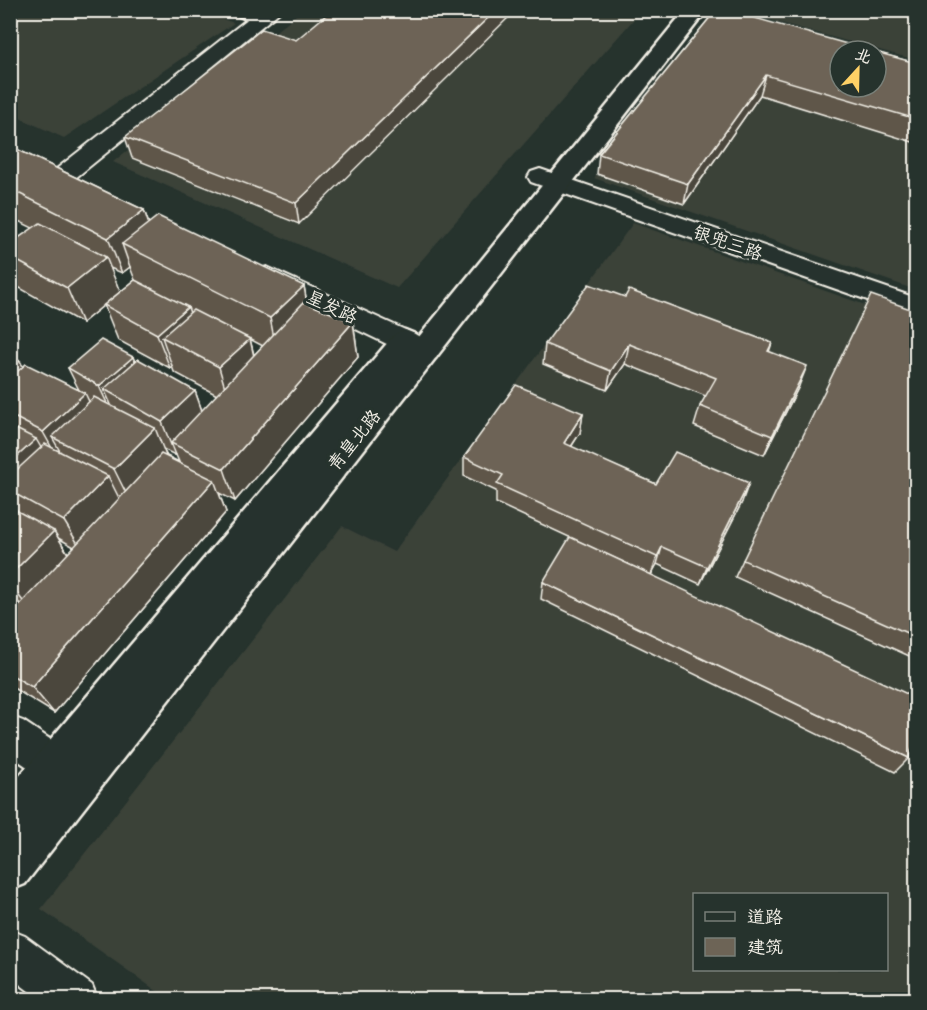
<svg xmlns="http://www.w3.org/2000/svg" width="927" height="1010" viewBox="0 0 927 1010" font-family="'Architects Daughter','LXGW WenKai TC',sans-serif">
	<rect width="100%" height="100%" fill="#26332d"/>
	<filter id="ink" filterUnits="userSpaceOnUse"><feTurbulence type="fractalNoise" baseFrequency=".0167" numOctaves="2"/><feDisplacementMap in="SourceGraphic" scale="12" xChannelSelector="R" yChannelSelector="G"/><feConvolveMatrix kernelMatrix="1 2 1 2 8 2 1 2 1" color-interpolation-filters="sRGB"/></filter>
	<g filter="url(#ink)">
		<!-- built -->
		<g fill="#3b4239" fill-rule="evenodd">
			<path d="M11,10L200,11L234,23L64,138L11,114Z"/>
			<path d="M301,11H641L397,288L113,162Z"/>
			<path d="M737,11H916V60Z"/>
			<path d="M714,28L840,87H916V290L594,178Z"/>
			<path d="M633,223L916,323V999H168L41,909L342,526L394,552ZM694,894H886V970H694Z"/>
		</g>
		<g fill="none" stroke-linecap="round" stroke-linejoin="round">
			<defs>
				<path id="lane" d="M225,10H239L264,21L256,23Z"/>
				<g id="street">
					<path d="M259,10H282L68,184L59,187L50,184L47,179L50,174Z"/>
					<path d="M540,169L916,298V317L531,182L528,177L531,172Z"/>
					<path d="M267,267L436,344L440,351L436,358L426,361L416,358L258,282L254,276L258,270Z"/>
					<path d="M10,716L23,721L87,764L93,777L87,790L74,795L61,790L10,755Z"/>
					<path d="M10,930L25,936L92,985L98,1000H41L10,977Z"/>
				</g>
				<path id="secondary" d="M685,10H707L25,884L10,890V787L395,334L405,330L415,334L418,338Z"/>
			</defs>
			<!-- lane casing -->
			<use href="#lane" stroke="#f4f1e8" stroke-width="5"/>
			<!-- street casing -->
			<use href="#street" stroke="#f4f1e8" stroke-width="4"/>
			<!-- secondary casing -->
			<use href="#secondary" stroke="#f4f1e8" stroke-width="5"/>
			<!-- lane -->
			<use href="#lane" fill="#26332d" fill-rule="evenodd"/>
			<!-- street -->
			<use href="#street" fill="#26332d" fill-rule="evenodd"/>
			<!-- secondary -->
			<use href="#secondary" fill="#26332d" fill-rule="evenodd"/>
		</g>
		<!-- wall -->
		<g fill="#5e564a" stroke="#f4f1e8" stroke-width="1.5" fill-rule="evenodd">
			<path d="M716,10L916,63V143L760,95L684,204L597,174L599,154Z"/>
			<path d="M296,40L299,224L132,158L125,137Z"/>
			<path d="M10,146L144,210L149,224L304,286L307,303L353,322L358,357L235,501L219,493L226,512L54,713L10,686V609L13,612L21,604L10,598V357L20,361L23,367L79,390L68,368L133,357L135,362L195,391L202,411L217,395L174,372L172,366L170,368L118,340L104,305L82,323L18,287L10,273V244L33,228L10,217ZM130,267L135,280L120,292L110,268L122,273ZM246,337L263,346L254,355L250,339ZM163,449L175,455H176L179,462L167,456ZM58,538L74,547L68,553Z"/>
			<path d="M625,297L772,343L769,352L799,386L764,455L694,426L700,406L706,396L625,364L607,390L543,364L545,344Z"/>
			<path d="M916,311V659L735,577L743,560Z"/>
			<path d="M583,413L580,433L571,447L656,484L742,502L700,584L657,564L651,575L496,503V491L464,476V457Z"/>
			<path d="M543,582L909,758L895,772L541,599Z"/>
		</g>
		<!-- shaded-wall -->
		<g fill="#4c463c" stroke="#f4f1e8" stroke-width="1.5">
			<path d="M496,10H516L299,224L296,203Z"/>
			<path d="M766,75L760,95L684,204L688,184Z"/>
			<path d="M144,210L156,246L122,244L130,267L122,273L108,238Z"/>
			<path d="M106,257L120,292L82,323L67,288Z"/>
			<path d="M304,286L310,322L277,353L270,318Z"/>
			<path d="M188,307L199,342L162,337L172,366L170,368L157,334Z"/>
			<path d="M353,322L358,357L235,501L224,469Z"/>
			<path d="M250,339L258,374L229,402L219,367Z"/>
			<path d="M629,344L625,364L607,390L611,371Z"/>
			<path d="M133,357L147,391L104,389L117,418L115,420L99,386Z"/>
			<path d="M20,361L38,396L10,415V369Z"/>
			<path d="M807,366L799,386L764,455L772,436Z"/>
			<path d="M195,391L207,425L171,443L176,455H175L162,422Z"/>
			<path d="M85,393L101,427L52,437L66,462L62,466L43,432Z"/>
			<path d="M583,413L580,433L561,462L564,443Z"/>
			<path d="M155,428L168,461L130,501L114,469Z"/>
			<path d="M36,439L55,472L10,491V463Z"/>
			<path d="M108,476L124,508L83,552L64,521Z"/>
			<path d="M214,480L226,512L54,713L32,687Z"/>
			<path d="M749,483L742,502L700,584L707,567Z"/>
			<path d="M10,501L17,510L10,509Z"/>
			<path d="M54,531L73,562L29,609L10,584V575Z"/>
			<path d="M662,547L657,564L651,575L657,557Z"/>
		</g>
		<!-- building -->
		<g fill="#6d6456" stroke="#f4f1e8" stroke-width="1.5">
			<path d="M332,10H496L296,203L125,137L262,29L296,40Z"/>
			<path d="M716,10H727L872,51H840V87H876V52L916,63V119L766,75L688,184L599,154Z"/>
			<path d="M10,146L144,210L108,238L10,189Z"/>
			<path d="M158,216L304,286L270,318L122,244Z"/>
			<path d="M40,223L106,257L67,288L10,257V244Z"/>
			<path d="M135,280L188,307L157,334L104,305Z"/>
			<path d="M589,284L625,297L629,290L772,343L768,351L807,366L772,436L700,406L716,378L629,344L611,371L545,344Z"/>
			<path d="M871,295L916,311V637L743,560Z"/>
			<path d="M304,302L353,322L224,469L171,443Z"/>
			<path d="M193,310L250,339L219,367L162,337Z"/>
			<path d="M101,340L133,357L99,386L68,368Z"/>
			<path d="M10,357L20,361L10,369Z"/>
			<path d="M138,359L195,391L162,422L104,389Z"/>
			<path d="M26,364L85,393L43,432L10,415V378Z"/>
			<path d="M516,385L583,413L564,443L656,484L675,452L749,483L707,567L662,547L657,557L497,484L503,475L464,457Z"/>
			<path d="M94,397L155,428L114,469L52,437Z"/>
			<path d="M10,426L36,439L10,463Z"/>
			<path d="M45,444L108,476L64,521L10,491V476Z"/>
			<path d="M161,454L214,480L32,687L10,674V615Z"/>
			<path d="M10,507L54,531L10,575Z"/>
			<path d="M570,537L916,698V736L909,758L543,582Z"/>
		</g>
	</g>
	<g text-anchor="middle" stroke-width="6" stroke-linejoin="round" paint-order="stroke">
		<!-- street labels -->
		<g font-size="18" fill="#f4f1e8" stroke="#26332d">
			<text transform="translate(728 243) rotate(19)" y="6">银兜三路</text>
			<text transform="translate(332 307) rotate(25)" y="6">星发路</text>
			<text transform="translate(354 440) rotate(-51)" y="6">青皇北路</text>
		</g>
	</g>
	<!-- margin -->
	<rect width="927" height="1010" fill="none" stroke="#26332d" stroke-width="36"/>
	<rect x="18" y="18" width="891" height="974" fill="none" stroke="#f4f1e8" stroke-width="2" filter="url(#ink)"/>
	<!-- legend -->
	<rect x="693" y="893" width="195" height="78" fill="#26332d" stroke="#787f78" stroke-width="1.5"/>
	<rect x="705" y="912" width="30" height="9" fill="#26332d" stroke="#787f78" stroke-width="1.5"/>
	<text x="747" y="923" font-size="18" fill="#f4f1e8">道路</text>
	<rect x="705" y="938" width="30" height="18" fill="#6d6456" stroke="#787f78" stroke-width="1.5"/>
	<text x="747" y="953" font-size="18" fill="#f4f1e8">建筑</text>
	<!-- north arrow -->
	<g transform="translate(858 69) rotate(22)"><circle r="28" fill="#26332d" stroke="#787f78" stroke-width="1.5"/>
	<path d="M0-4.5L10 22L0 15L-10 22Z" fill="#ffd166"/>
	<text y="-9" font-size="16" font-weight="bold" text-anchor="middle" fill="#f4f1e8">北</text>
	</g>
</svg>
